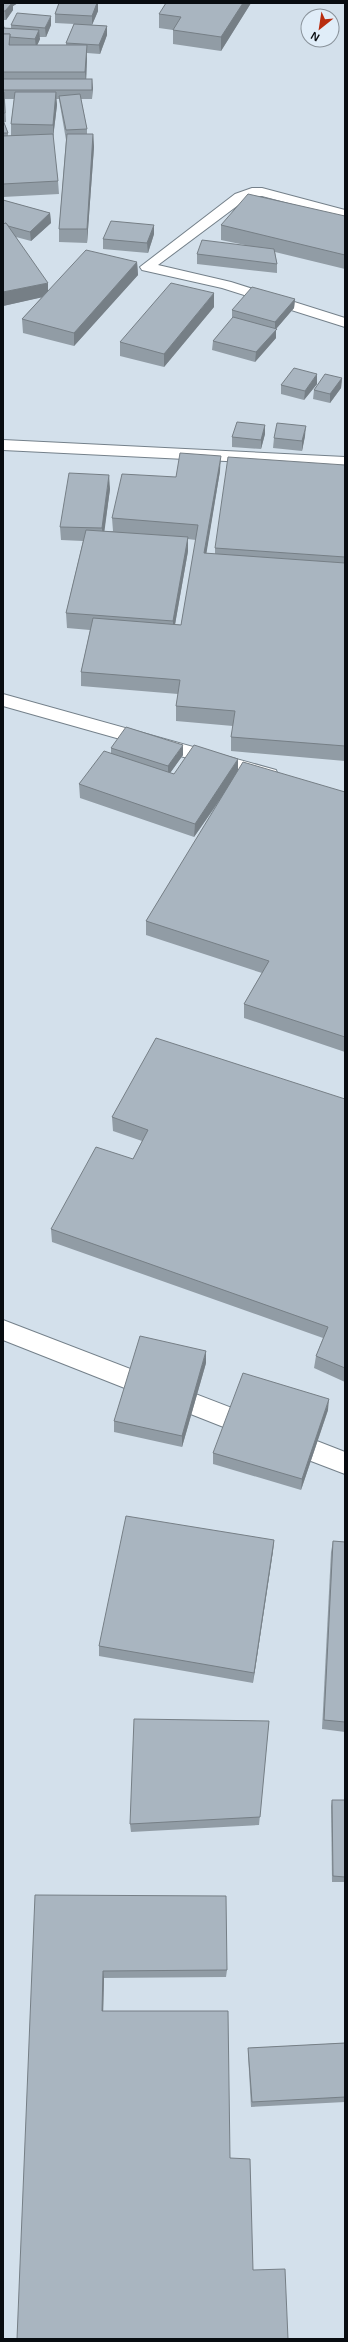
<svg xmlns="http://www.w3.org/2000/svg" width="348" height="2342" viewBox="0 0 348 2342" font-family="Arial,sans-serif">
	<rect width="100%" height="100%" fill="#d3e0eb"/>
	<g fill="none" stroke-linecap="round" stroke-linejoin="round">
		<defs>
			<g id="minor">
				<path d="M262,188L345,210V218L262,196H254L245,200L158,265L231,282L345,318V327L222,288L142,270L140,267L235,194L252,188Z"/>
				<path d="M3,440L345,457V467L3,450Z"/>
				<path d="M3,694L276,770L278,775L276,780L269,781L3,706Z"/>
				<path d="M3,1320L263,1420L266,1428L263,1436L254,1439L3,1340Z"/>
				<path d="M286,1429L345,1452V1474L277,1448L274,1440L277,1432Z"/>
			</g>
		</defs>
		<!-- minor casing -->
		<use href="#minor" stroke="#74808a" stroke-width="2"/>
		<!-- minor -->
		<use href="#minor" fill="#fff" fill-rule="evenodd"/>
	</g>
	<!-- wall -->
	<g fill="#919ca5" fill-rule="evenodd">
		<path d="M3,3H18L13,6V10L6,20H3Z"/>
		<path d="M59,3H98V11L92,25L107,26V35L100,54L87,53L86,79H92V99H81L87,129V134H93L94,147L87,243L59,242V229L66,140L60,105L59,99H56L57,105L53,138L58,181L59,194L3,197V24L5,28H11V25H51L46,37H39L40,39L37,45H66V43L74,24L55,23V14ZM5,99H14L11,124V136H8V133L4,122H6Z"/>
		<path d="M251,3L221,51L173,44V30L159,28V14Z"/>
		<path d="M3,200L50,213L51,223L31,241L16,237L48,291L137,262L138,275L74,346L23,333L22,319L42,297L3,306Z"/>
		<path d="M345,216V269L275,252L277,264V273L197,264V254L245,245L221,240V225Z"/>
		<path d="M154,225V234L148,253L103,249V239Z"/>
		<path d="M295,299L294,308L276,329V338L255,362L212,350L213,341L232,319V310Z"/>
		<path d="M214,307L164,367L120,356V342Z"/>
		<path d="M342,378L341,388L330,403L313,399L314,390Z"/>
		<path d="M317,384L304,400L281,394V385Z"/>
		<path d="M265,425V434L261,449L232,447V437Z"/>
		<path d="M305,436L302,451L273,448L274,438Z"/>
		<path d="M345,465V761L231,751V737L233,726L176,721V706L178,694L81,686V672L90,630L67,628L66,613L83,541L61,540L60,527L110,489L104,531H113L112,518L176,477L220,471L206,553L215,554V548ZM188,539L196,540L181,625L175,624L188,551Z"/>
		<path d="M111,748L183,755L170,773L174,774L238,770L345,792V1052L244,1018V1004L262,973L146,935V921L223,796L194,837L80,798L79,784L111,753Z"/>
		<path d="M345,1099V1382L314,1368L316,1356L323,1338L52,1242L51,1229L133,1159L142,1141L113,1131L112,1117Z"/>
		<path d="M206,1363L182,1447L114,1432V1421Z"/>
		<path d="M328,1410L301,1490L213,1464V1453Z"/>
		<path d="M274,1540L273,1551L253,1683L99,1656V1646Z"/>
		<path d="M333,1541L345,1542V1732L322,1729L331,1552Z"/>
		<path d="M269,1721L259,1825L131,1832L130,1824Z"/>
		<path d="M332,1800H345V1882H332L331,1806Z"/>
		<path d="M35,1895L227,1970L226,1977L104,1978L103,2011L230,2158L253,2270L288,2339Z"/>
		<path d="M345,2043V2102L251,2107L248,2054V2048Z"/>
	</g>
	<!-- shaded-wall -->
	<g fill="#767f86">
		<path d="M12,3H13V10L6,20L5,11Z"/>
		<path d="M13,3H18L13,6Z"/>
		<path d="M97,3H98V11L92,25V16Z"/>
		<path d="M243,3H251L221,51V37Z"/>
		<path d="M51,16V25L46,37L45,28Z"/>
		<path d="M107,26V35L100,54L99,45Z"/>
		<path d="M39,30L40,39L36,48L35,39Z"/>
		<path d="M10,34V47L9,45Z"/>
		<path d="M87,45V58L86,85L85,72Z"/>
		<path d="M92,79L93,88L92,99Z"/>
		<path d="M56,92L57,105L53,138V125Z"/>
		<path d="M93,134L94,147L87,243V229Z"/>
		<path d="M50,213L51,223L31,241L30,232Z"/>
		<path d="M154,225V234L148,253L147,243Z"/>
		<path d="M137,262L138,275L74,346V333Z"/>
		<path d="M48,283V296L3,306V292Z"/>
		<path d="M214,293V307L164,367V354Z"/>
		<path d="M295,299L294,308L276,329V338L255,362L256,352L275,331V322Z"/>
		<path d="M317,374V384L304,400L305,391Z"/>
		<path d="M342,378L341,388L330,403V394Z"/>
		<path d="M265,425V434L261,449V440Z"/>
		<path d="M306,426L305,436L302,451V441Z"/>
		<path d="M221,456L220,471L204,568V553Z"/>
		<path d="M109,475L110,489L103,542L102,528Z"/>
		<path d="M188,537V551L173,636V621Z"/>
		<path d="M183,745V755L168,776V766Z"/>
		<path d="M238,759V773L194,837L195,824Z"/>
		<path d="M206,1351V1363L182,1447V1436Z"/>
		<path d="M329,1399L328,1410L301,1490L302,1479Z"/>
		<path d="M274,1540L273,1551L253,1683L254,1673Z"/>
		<path d="M103,1971L104,1978L103,2018L102,2011Z"/>
	</g>
	<!-- building -->
	<g fill="#a9b5c0" stroke="#767f86">
		<path d="M3,3H12L5,11H3Z"/>
		<path d="M59,3H97L92,16L55,14Z"/>
		<path d="M166,3H243L221,37L173,30L181,17L159,14Z"/>
		<path d="M17,13L51,16L45,28L11,25Z"/>
		<path d="M74,24L107,26L99,45L66,43Z"/>
		<path d="M3,28L39,30L35,39L10,37V34H3Z"/>
		<path d="M3,34H10L9,45H87L85,72H3Z"/>
		<rect x="3" y="79" width="89" height="11"/>
		<path d="M3,92H4L5,113H3Z"/>
		<path d="M15,92H56L53,125L11,124Z"/>
		<path d="M80,94L87,129L66,130L59,96Z"/>
		<path d="M3,120L8,133H3Z"/>
		<path d="M53,134L58,181L3,184V136Z"/>
		<path d="M67,134H93L87,229H59Z"/>
		<path d="M248,194L345,216V255L221,225Z"/>
		<path d="M3,200L50,213L30,232L8,226L6,223L3,224Z"/>
		<path d="M111,221L154,225L147,243L103,239Z"/>
		<path d="M6,223L48,283L3,292V224Z"/>
		<path d="M202,240L274,249L277,264L197,254Z"/>
		<path d="M86,250L137,262L74,333L22,319Z"/>
		<path d="M171,283L214,293L164,354L120,342Z"/>
		<path d="M252,287L295,299L275,322L232,310Z"/>
		<path d="M233,317L277,329L256,352L213,341Z"/>
		<path d="M294,368L317,374L305,391L281,385Z"/>
		<path d="M325,374L342,378L330,394L314,390Z"/>
		<path d="M237,422L265,425L261,440L232,437Z"/>
		<path d="M277,423L306,426L302,441L274,438Z"/>
		<path d="M180,453L221,456L204,553L345,563V746L231,737L235,711L176,706L180,680L81,672L93,618L181,625L198,525L112,518L122,474L176,477Z"/>
		<path d="M228,457L345,465V557L215,548Z"/>
		<path d="M69,473L109,475L102,528L60,527Z"/>
		<path d="M86,530L188,537L173,621L66,613Z"/>
		<path d="M126,727L183,745L168,766L111,748Z"/>
		<path d="M194,745L238,759L195,824L79,784L104,751L174,774Z"/>
		<path d="M243,762L345,792V1037L244,1004L269,961L146,921Z"/>
		<path d="M156,1038L345,1099V1368L316,1356L328,1327L51,1229L96,1147L133,1159L148,1130L112,1117Z"/>
		<path d="M140,1336L206,1351L182,1436L114,1421Z"/>
		<path d="M243,1373L329,1399L302,1479L213,1453Z"/>
		<path d="M126,1516L274,1540L254,1673L99,1646Z"/>
		<path d="M333,1541L345,1542V1722L324,1720Z"/>
		<path d="M134,1719L269,1721L260,1817L130,1824Z"/>
		<path d="M332,1800H345V1877L333,1876Z"/>
		<path d="M35,1895L226,1896L227,1970L103,1971L102,2011H228L230,2158L250,2159L253,2270L285,2269L288,2339H17Z"/>
		<path d="M345,2043V2097L252,2102L248,2048Z"/>
	</g>
	<!-- border -->
	<rect width="348" height="2342" fill="none" stroke="#080c10" stroke-width="8"/>
	<!-- north arrow -->
	<g transform="translate(320 28) rotate(210)"><circle r="19" fill="#e0edf8" stroke="#8a939b"/>
	<path d="M0-3L7 15L0 10L-7 15Z" fill="#b92d0f"/>
	<text y="-6" font-size="11" font-weight="bold" text-anchor="middle" fill="#080c10">N</text>
	</g>
</svg>
